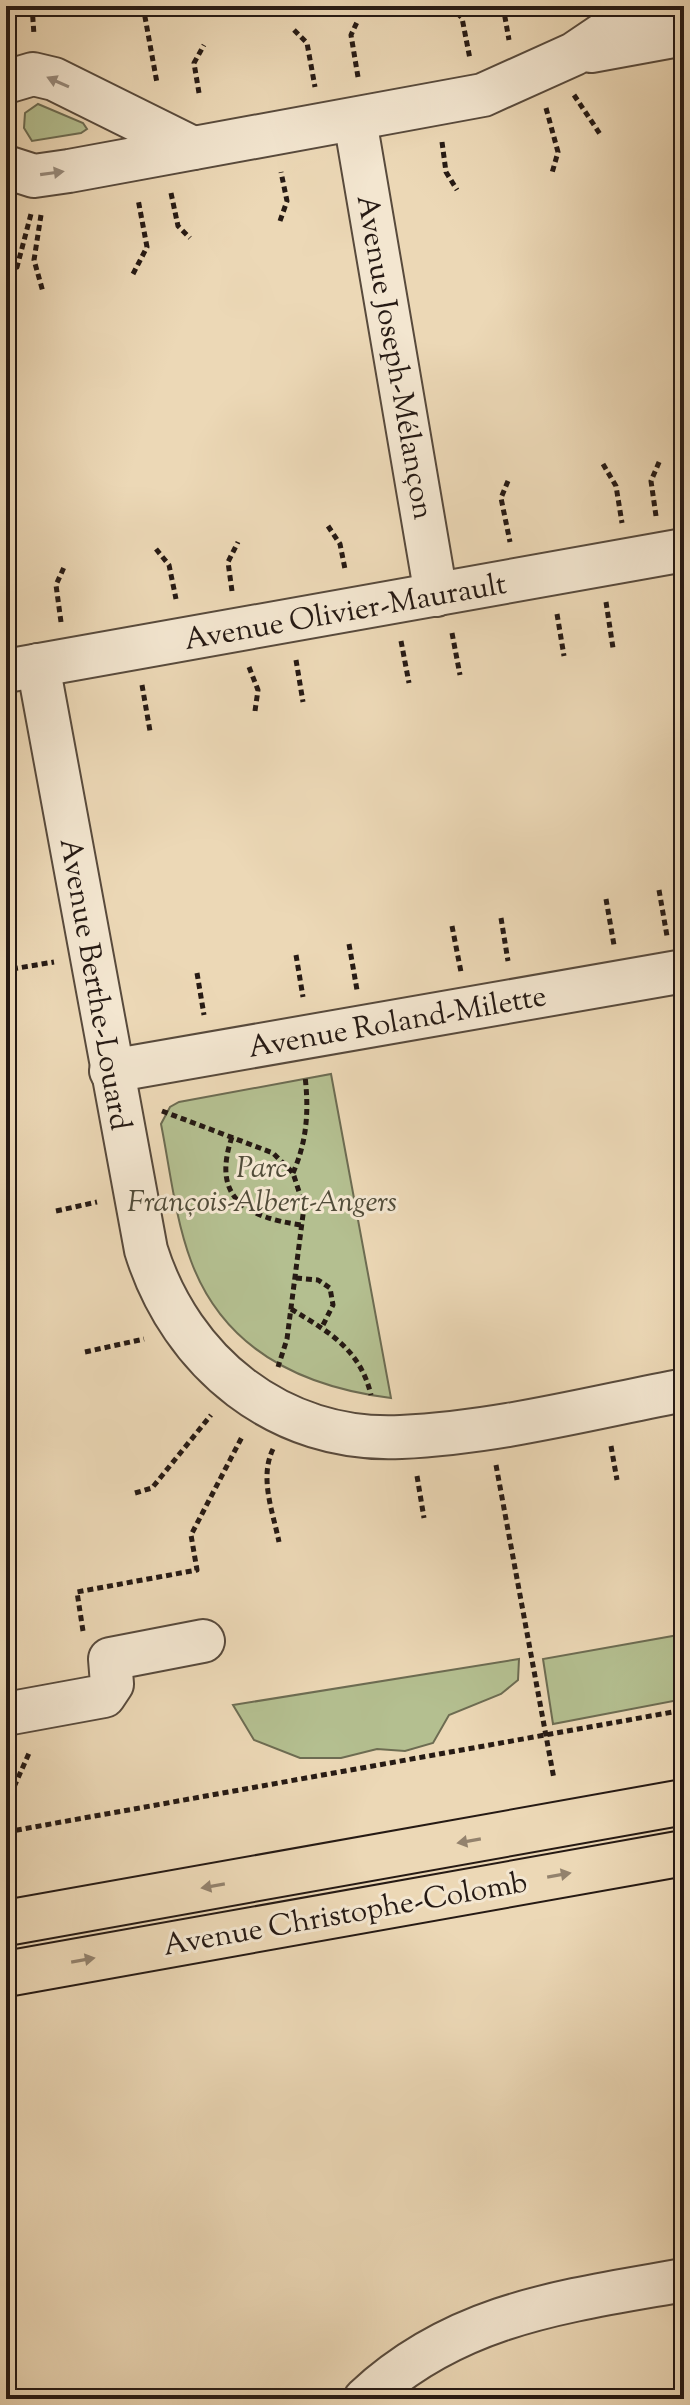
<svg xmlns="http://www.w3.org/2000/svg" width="690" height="2405" viewBox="0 0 690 2405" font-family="'Sorts Mill Goudy',serif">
	<rect width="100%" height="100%" fill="#ecd8b6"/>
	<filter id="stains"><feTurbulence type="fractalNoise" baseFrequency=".0025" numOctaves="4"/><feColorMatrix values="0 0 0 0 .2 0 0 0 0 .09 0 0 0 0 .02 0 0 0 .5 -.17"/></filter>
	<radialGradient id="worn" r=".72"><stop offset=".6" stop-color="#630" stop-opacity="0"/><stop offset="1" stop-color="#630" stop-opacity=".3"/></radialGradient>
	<!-- green -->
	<g fill="#b4bf90" stroke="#6d6c52" stroke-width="2">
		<path d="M38,104L83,123L87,129L81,133L32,141L24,128L25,113Z"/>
		<path d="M331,1074L391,1398C303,1387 224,1350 191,1261C175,1218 170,1169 161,1124L170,1107L179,1102Z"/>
		<path d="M684,1634V1699L553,1724L543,1659Z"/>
		<path d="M519,1659L518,1680L501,1694L449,1715L433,1743L405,1751L377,1749L341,1758H300L254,1740L233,1705Z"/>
	</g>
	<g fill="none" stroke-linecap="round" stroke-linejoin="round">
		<defs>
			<g id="minor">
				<path d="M591,51L684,34"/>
				<path d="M6,82L33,74L54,79L193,148"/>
				<path d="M355,120L436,595"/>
				<path d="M6,167L34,176L69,171L483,95L574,54L645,6"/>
				<path d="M38,665L146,1250C181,1362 279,1443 401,1437C495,1433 591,1408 684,1390"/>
				<path d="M6,671L684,550"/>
				<path d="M111,1071L684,971"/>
				<path d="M6,1714L104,1696L112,1684L110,1659L203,1641"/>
				<path d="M365,2399C457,2313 566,2301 684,2280"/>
			</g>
			<g id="major">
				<path d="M6,1923L684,1802"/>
				<path d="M6,1974L684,1853"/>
			</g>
		</defs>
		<!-- minor casing -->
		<use href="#minor" stroke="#584a3c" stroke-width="46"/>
		<!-- major casing -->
		<use href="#major" stroke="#261a14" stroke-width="48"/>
		<!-- path -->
		<g stroke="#261a14" stroke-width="5" stroke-dasharray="6 4" stroke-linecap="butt">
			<path d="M32,6L34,35"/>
			<path d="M143,6L157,83"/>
			<path d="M450,6L462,18L470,59"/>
			<path d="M503,6L509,40"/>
			<path d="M6,16L13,38"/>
			<path d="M294,30L307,43L315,87"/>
			<path d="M358,77L351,35L358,20"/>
			<path d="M199,93L194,63L204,45"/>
			<path d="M574,95L600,134"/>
			<path d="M546,108L558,152L552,173"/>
			<path d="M442,142L446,172L457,190"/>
			<path d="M171,193L178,226L190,238"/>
			<path d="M41,215L34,260L43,292"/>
			<path d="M280,221L287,201L281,172"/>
			<path d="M6,270L17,267L31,214"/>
			<path d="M133,274L147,247L138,199"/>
			<path d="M603,464L616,486L622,523"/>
			<path d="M508,481L501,498L510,542"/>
			<path d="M656,516L651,481L660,460"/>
			<path d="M328,526L340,544L345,569"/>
			<path d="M156,549L169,565L176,599"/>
			<path d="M232,591L228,562L238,542"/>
			<path d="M606,602L613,648"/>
			<path d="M557,614L564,656"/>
			<path d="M61,622L56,585L65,565"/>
			<path d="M452,633L460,675"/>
			<path d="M401,641L409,683"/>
			<path d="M296,660L303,702"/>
			<path d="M249,667L258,690L255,711"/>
			<path d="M142,685L150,731"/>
			<path d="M659,890L667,936"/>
			<path d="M606,899L614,945"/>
			<path d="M501,918L508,961"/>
			<path d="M452,926L461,972"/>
			<path d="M349,944L357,990"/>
			<path d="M296,955L303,997"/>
			<path d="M12,969L54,962"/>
			<path d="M197,973L204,1015"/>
			<path d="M162,1111L273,1153L293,1173L304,1207L287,1339L278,1367"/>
			<path d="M232,1137C211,1198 246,1217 301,1225"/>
			<path d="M293,1173C307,1141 309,1111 305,1076"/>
			<path d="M56,1211L97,1202"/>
			<path d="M296,1278L318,1280L330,1288L333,1305L322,1327"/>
			<path d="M291,1309C329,1332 360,1349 371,1395"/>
			<path d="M85,1352L144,1339"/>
			<path d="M611,1446L617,1480"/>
			<path d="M273,1449C259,1478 273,1512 279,1542"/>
			<path d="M496,1465L554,1779"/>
			<path d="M417,1476L424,1518"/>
			<path d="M135,1493L152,1488L211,1415"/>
			<path d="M83,1631L77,1592L197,1570L191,1535L243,1435"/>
			<path d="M6,1805L30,1751"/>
			<path d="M6,1832L684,1710"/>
		</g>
		<!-- minor -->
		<use href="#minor" stroke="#f3e6d0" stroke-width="42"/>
		<!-- major -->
		<use href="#major" stroke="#ecd8b6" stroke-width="44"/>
	</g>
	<!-- one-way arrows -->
	<defs><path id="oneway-solid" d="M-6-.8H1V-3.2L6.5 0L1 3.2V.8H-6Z" transform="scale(2)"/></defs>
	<g fill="#978a7b">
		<use href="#oneway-solid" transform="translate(58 82) rotate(-156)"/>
		<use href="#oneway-solid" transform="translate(52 173) rotate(-8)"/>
	</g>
	<g fill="#93826d">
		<use href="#oneway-solid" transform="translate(469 1841) rotate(170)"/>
		<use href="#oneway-solid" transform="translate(559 1875) rotate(-10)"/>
		<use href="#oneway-solid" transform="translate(213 1886) rotate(170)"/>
		<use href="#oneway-solid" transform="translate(83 1960) rotate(-10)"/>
	</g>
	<g text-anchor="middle" stroke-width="6" stroke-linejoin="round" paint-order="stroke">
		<!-- street labels -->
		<g font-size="30" fill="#261a14" stroke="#f3e6d0">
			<text transform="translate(396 357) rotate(80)" y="10">Avenue Joseph-Mélançon</text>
			<text transform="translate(345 611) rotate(-10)" y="10">Avenue Olivier-Maurault</text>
			<text transform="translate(96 984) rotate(80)" y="10">Avenue Berthe-Louard</text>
			<text transform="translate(397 1021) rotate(-10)" y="10">Avenue Roland-Milette</text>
			<text transform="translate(345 1913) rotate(-10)" y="10">Avenue Christophe-Colomb</text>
		</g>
		<!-- park labels -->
		<g font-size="30" font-style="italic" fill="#514c39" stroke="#f3e6d0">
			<text x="262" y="1177">Parc<tspan x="262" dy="34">François-Albert-Angers</tspan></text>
		</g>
	</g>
	<!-- margin -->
	<rect width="690" height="2405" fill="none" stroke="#ecd8b6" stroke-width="32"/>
	<rect x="8" y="8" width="674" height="2389" fill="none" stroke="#261a14" stroke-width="4"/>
	<rect x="16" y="16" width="658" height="2373" fill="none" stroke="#261a14" stroke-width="2"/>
	<rect width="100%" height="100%" filter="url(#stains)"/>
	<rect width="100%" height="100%" fill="url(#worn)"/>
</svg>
